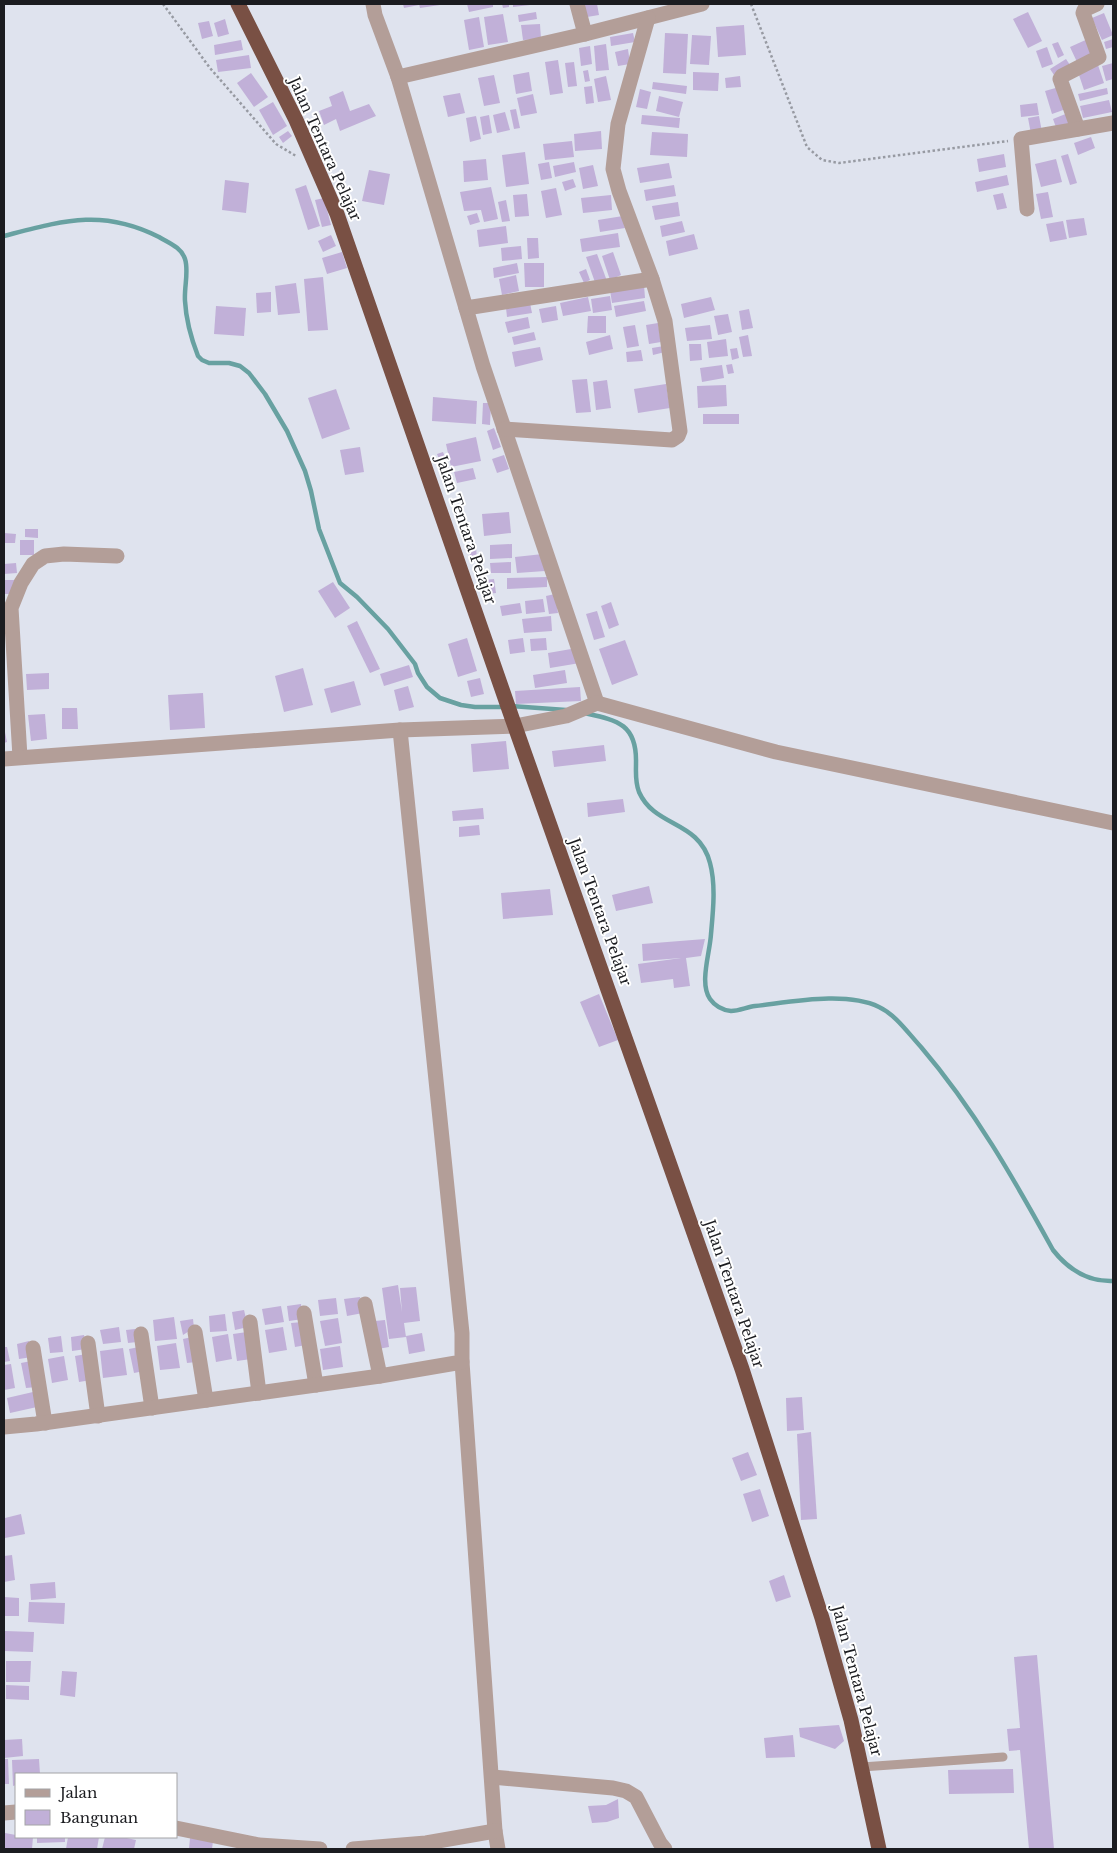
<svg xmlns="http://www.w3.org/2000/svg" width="1117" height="1853" viewBox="0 0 1117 1853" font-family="'Libre Baskerville',serif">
	<rect width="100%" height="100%" fill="#dfe3ee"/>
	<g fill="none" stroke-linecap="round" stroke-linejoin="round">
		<!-- stream -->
		<g stroke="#68a1a1" stroke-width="4.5">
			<path d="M4,236C62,221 102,208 159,237C169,243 181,247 185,259C189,271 184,287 185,301C186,320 191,338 198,356L202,360L209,363H229L240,366L249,373L265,394L287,431L305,471L311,491L319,529L340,583L357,597L388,629L415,664L418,673L427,687L440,698L461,705L475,707H504"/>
			<path d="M511,706L566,710"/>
			<path d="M584,713C616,720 637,723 636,763C636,773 635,782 639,792C655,828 699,820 710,863C716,885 713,912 711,934C710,953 699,983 710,999C715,1006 722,1010 731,1011C739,1011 747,1007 755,1006C791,1002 846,991 879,1007C896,1015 908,1033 921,1047C974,1109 1014,1179 1053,1250C1068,1269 1088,1282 1113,1281"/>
		</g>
	</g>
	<!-- building -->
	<g fill="#c1b0d8">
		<path d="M403,4H419V5L404,8Z"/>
		<path d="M419,4H440V5L420,8Z"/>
		<path d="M467,4H493V7L469,12Z"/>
		<path d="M502,4H509V7L503,8Z"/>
		<path d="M513,4H530V5L513,7Z"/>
		<path d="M584,4H597L599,15L587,17Z"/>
		<path d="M536,12L537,19L519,22L518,15Z"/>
		<path d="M1028,12L1042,41L1028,48L1013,19Z"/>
		<path d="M1104,13L1113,35L1102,40L1092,18Z"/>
		<path d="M503,14L508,42L488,45L484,17Z"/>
		<path d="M479,17L484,47L469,50L464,20Z"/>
		<path d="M225,19L229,34L218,37L214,23Z"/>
		<path d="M209,21L213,36L202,39L198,23Z"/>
		<path d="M540,24L541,39L523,40L521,25Z"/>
		<path d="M744,25L746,55L718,57L716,27Z"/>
		<path d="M633,33L635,42L611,46L610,37Z"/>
		<path d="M665,33L688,34L686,74L663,73Z"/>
		<path d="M692,35L711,36L709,65L690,64Z"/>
		<path d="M1090,38L1096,53L1077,62L1070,47Z"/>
		<path d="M1113,39V47L1106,49L1104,42Z"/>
		<path d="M241,40L243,50L215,55L214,45Z"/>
		<path d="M1058,42L1064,55L1058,58L1052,44Z"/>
		<path d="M606,44L609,70L596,71L594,46Z"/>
		<path d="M590,46L592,64L581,66L579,48Z"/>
		<path d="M1047,47L1053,64L1042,68L1036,51Z"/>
		<path d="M628,49L630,64L618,66L615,52Z"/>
		<path d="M249,55L251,68L218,72L216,60Z"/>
		<path d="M1066,59L1070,65L1054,75L1050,69Z"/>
		<path d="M558,60L563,93L550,95L545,62Z"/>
		<path d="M574,62L577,86L568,87L565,63Z"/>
		<path d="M1113,63V79L1106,81L1102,66Z"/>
		<path d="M1098,65L1104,83L1084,90L1078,72Z"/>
		<path d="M588,70L590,81L585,82L583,71Z"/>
		<path d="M529,72L532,91L516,94L513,75Z"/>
		<path d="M693,72L719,73L718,91L693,90Z"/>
		<path d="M251,73L268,97L254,107L237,83Z"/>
		<path d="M494,75L500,103L484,106L478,78Z"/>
		<path d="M606,76L611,100L598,102L594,79Z"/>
		<path d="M740,76L741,87L726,88L725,78Z"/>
		<path d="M653,82L687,86L686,94L652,89Z"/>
		<path d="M592,86L594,103L586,104L584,87Z"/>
		<path d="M1059,87L1066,109L1052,114L1045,91Z"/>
		<path d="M1107,88L1108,94L1080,101L1078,94Z"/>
		<path d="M640,89L651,92L647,109L636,107Z"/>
		<path d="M343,91L350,111L369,104L376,116L340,131L336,119L324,125L319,111L332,106L329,97Z"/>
		<path d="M460,93L465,113L448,117L443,96Z"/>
		<path d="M533,94L537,113L521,116L517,98Z"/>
		<path d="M659,96L683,102L679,117L656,111Z"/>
		<path d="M1109,100L1112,112L1083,118L1080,106Z"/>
		<path d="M273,102L287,126L273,135L259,110Z"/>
		<path d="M1037,103L1039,115L1021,117L1020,105Z"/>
		<path d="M516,109L520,128L514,129L510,110Z"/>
		<path d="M505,112L510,130L497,133L493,115Z"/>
		<path d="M1068,113L1072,124L1057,130L1053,119Z"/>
		<path d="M489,115L492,133L483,135L480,117Z"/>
		<path d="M642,115L680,118L679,128L641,124Z"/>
		<path d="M476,116L481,139L470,142L466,118Z"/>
		<path d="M1039,116L1042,132L1031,134L1028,118Z"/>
		<path d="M288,131L292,136L283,143L279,137Z"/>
		<path d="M601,131L602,149L575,151L574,134Z"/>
		<path d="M652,132L688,134L687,157L650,155Z"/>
		<path d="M1091,137L1095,148L1078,155L1074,143Z"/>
		<path d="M572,141L574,157L545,160L543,144Z"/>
		<path d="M525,152L529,184L506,187L502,155Z"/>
		<path d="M1004,154L1006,167L979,172L977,159Z"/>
		<path d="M1068,154L1077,183L1070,185L1061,156Z"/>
		<path d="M486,159L488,180L464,182L463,161Z"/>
		<path d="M1056,159L1062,182L1041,187L1035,164Z"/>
		<path d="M549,162L552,178L541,180L538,164Z"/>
		<path d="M574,162L576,172L555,177L553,166Z"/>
		<path d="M669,163L672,178L640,183L637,168Z"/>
		<path d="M593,165L598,186L583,189L579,168Z"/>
		<path d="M369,170L390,174L384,205L362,201Z"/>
		<path d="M1007,175L1009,185L977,192L975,182Z"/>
		<path d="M573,179L576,187L565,191L562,182Z"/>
		<path d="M225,180L249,183L246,213L222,210Z"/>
		<path d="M306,185L320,226L308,230L295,189Z"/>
		<path d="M674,185L676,196L646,201L644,190Z"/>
		<path d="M491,187L498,219L484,222L481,210L464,211L460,192Z"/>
		<path d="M556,188L562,215L546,218L541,191Z"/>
		<path d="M1048,192L1053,217L1041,219L1036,194Z"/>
		<path d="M1003,193L1007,208L997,210L993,195Z"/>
		<path d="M527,194L529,216L515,217L513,195Z"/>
		<path d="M611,195L612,210L583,213L581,198Z"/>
		<path d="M324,198L331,225L322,227L315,200Z"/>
		<path d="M506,200L510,221L502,222L498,202Z"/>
		<path d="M678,202L680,216L655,220L652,206Z"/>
		<path d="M477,213L480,222L470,225L467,216Z"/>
		<path d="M623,216L625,228L600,232L598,220Z"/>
		<path d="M1084,218L1087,235L1069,238L1066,220Z"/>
		<path d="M682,221L685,232L662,237L660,226Z"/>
		<path d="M1063,221L1067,239L1050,242L1046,224Z"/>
		<path d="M506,226L508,243L479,247L477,230Z"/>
		<path d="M618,233L620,247L582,252L580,239Z"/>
		<path d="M694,234L698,249L669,256L666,241Z"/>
		<path d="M331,235L336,246L323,252L318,241Z"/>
		<path d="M527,238H538L539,258L528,259Z"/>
		<path d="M521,246L522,259L502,261L501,248Z"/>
		<path d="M342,252L347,268L327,274L322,258Z"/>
		<path d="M613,252L621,275L610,280L602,256Z"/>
		<path d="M597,254L607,281L596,285L586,257Z"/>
		<path d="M517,263L519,273L494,278L493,268Z"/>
		<path d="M524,263H544V287H525Z"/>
		<path d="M586,269L590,280L584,283L579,272Z"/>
		<path d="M516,275L519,291L502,295L499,279Z"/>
		<path d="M323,277L328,330L308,331L304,279Z"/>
		<path d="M296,283L300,313L278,315L275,286Z"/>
		<path d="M644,285L645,298L612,303L610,290Z"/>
		<path d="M271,292V312L257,313L256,293Z"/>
		<path d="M610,296L612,310L593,313L591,299Z"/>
		<path d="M588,297L591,311L563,316L560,303Z"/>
		<path d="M711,297L715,310L684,318L681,304Z"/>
		<path d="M644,301L646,311L616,317L614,306Z"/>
		<path d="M530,303L532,313L507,317L506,308Z"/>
		<path d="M216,306L246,308L244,336L214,334Z"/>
		<path d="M556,306L558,320L542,323L539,309Z"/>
		<path d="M749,309L753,328L742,330L739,311Z"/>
		<path d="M728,314L732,332L718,335L714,316Z"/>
		<path d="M588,316H606V333H587Z"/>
		<path d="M528,317L530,328L508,333L505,322Z"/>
		<path d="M658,323L661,342L649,344L646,325Z"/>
		<path d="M635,325L639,346L627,348L623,327Z"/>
		<path d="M710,325L712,339L687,341L685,328Z"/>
		<path d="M534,332L536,340L514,345L512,337Z"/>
		<path d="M610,335L613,349L589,355L586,342Z"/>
		<path d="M748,335L752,356L743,357L739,337Z"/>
		<path d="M726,339L728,356L709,358L707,342Z"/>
		<path d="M689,344H701L702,360L690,361Z"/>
		<path d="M664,346L665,352L653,355L652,348Z"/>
		<path d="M540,347L543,360L515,367L512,352Z"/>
		<path d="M737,348L739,358L732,360L730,349Z"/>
		<path d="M641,350L643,361L627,362L626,352Z"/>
		<path d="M732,364L734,373L728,374L726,365Z"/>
		<path d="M722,365L724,378L702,382L700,368Z"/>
		<path d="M587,379L591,412L576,413L572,380Z"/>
		<path d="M607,380L611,408L596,410L593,382Z"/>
		<path d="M666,384L670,408L638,413L634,389Z"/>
		<path d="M726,385L727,406L698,408L697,386Z"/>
		<path d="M336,389L350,429L322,439L308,398Z"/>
		<path d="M433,397L477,401L476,424L432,421Z"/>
		<path d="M483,403H491L490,425L482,424Z"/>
		<rect x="703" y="414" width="36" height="10"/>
		<path d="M494,428L501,447L493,450L487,431Z"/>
		<path d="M476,437L481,461L451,467L446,444Z"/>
		<path d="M360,447L364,472L345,475L340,450Z"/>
		<path d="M443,452L453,477L447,480L437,454Z"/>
		<path d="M504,455L509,469L497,473L492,459Z"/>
		<path d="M473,468L476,479L457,483L454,472Z"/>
		<path d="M509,512L511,533L484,536L482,514Z"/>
		<path d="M25,529H38V538L25,537Z"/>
		<path d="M4,533L16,534L15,543H4Z"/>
		<rect x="20" y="540" width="14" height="15"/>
		<path d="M512,544V558L490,559V545Z"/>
		<path d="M476,545L477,561L470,562L469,546Z"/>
		<path d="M543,554L545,571L517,573L515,557Z"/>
		<path d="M511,562V573H491L490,563Z"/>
		<path d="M16,563L17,573L4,574V564Z"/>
		<path d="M547,577V587L507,589V578Z"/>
		<path d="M494,579L496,593L487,594L485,580Z"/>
		<path d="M4,580H16L17,594H4Z"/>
		<path d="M333,582L350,608L335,618L318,591Z"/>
		<path d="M555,594L558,613L549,614L546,596Z"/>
		<path d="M543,599L545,612L526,614L525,601Z"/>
		<path d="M611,602L619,625L609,629L601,606Z"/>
		<path d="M520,603L522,613L502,616L500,606Z"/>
		<path d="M597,611L605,637L594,640L586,614Z"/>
		<path d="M551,616L552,631L524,633L522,619Z"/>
		<path d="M357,621L380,669L370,673L347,626Z"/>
		<path d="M467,638L477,671L458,677L448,644Z"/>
		<path d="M523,638L525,652L510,654L508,640Z"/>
		<path d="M546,638L547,650L531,651L530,639Z"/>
		<path d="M625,640L638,675L612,685L599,649Z"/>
		<path d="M577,648L580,663L550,668L548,653Z"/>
		<path d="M409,665L413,677L384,686L380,674Z"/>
		<path d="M303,668L313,705L284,712L275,676Z"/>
		<path d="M565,670L567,683L535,688L533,675Z"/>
		<path d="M49,673V689L27,690L26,674Z"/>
		<path d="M480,678L484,694L471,697L467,681Z"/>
		<path d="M354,681L361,705L331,713L324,689Z"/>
		<path d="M408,686L414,707L399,711L394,690Z"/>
		<path d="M580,687L581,701L516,704L515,691Z"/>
		<path d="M203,693L205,728L170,730L168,695Z"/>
		<path d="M62,708H77L78,729H62Z"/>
		<path d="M45,714L47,739L31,741L28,715Z"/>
		<path d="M4,727L7,742L4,743Z"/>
		<path d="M506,741L509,769L473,772L471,744Z"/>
		<path d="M604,745L606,761L554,767L552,751Z"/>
		<path d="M623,799L625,812L588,817L587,803Z"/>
		<path d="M483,808L484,819L453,821L452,811Z"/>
		<path d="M479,825L480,835L459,837V827Z"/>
		<path d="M649,886L653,903L616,911L612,895Z"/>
		<path d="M550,889L553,915L503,919L501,893Z"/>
		<path d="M705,939L701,956L686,958L690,986L674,988L673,979L641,983L638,964L681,958L643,961L642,944Z"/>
		<path d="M599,994L618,1040L599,1047L580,1002Z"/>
		<path d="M398,1285L402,1312L400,1288L416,1287L420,1321L404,1323L406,1337L389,1339L382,1288Z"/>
		<path d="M360,1297L363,1313L347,1316L344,1299Z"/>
		<path d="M336,1298L338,1314L320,1316L318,1300Z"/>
		<path d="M301,1304L303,1319L289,1321L287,1306Z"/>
		<path d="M281,1306L284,1322L265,1325L262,1309Z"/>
		<path d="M244,1310L248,1327L235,1330L232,1312Z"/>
		<path d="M225,1314L227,1331L210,1332L209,1316Z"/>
		<path d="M174,1317L177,1339L155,1341L153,1320Z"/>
		<path d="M338,1318L342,1343L325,1346L320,1321Z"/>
		<path d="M193,1319L194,1328L183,1335L180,1321Z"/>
		<path d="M385,1320L389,1347L378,1349L375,1321Z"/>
		<path d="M302,1322L306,1345L295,1347L291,1323Z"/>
		<path d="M119,1327L121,1342L103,1344L100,1330Z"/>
		<path d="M283,1327L287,1350L269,1353L265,1330Z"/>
		<path d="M135,1329L137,1342L128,1343L126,1330Z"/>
		<path d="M247,1332L251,1359L237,1361L233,1334Z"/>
		<path d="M422,1333L425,1351L409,1354L406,1336Z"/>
		<path d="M228,1334L232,1359L216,1362L212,1337Z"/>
		<path d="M84,1335L86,1349L72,1351L71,1337Z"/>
		<path d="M61,1336L63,1352L50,1353L48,1338Z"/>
		<path d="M192,1337L196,1362L187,1363L183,1339Z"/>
		<path d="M29,1341L32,1357L19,1359L17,1344Z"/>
		<path d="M176,1343L180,1368L160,1370L157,1346Z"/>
		<path d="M340,1346L343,1367L323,1370L320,1349Z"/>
		<path d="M4,1347H7L10,1361L4,1362Z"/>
		<path d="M139,1347L144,1371L134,1373L129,1349Z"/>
		<path d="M123,1348L127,1375L103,1378L100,1351Z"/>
		<path d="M86,1354L91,1380L79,1382L75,1356Z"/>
		<path d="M64,1356L68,1380L52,1383L48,1359Z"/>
		<path d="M31,1361L36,1387L26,1388L21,1363Z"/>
		<path d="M11,1364L15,1388L4,1390V1365Z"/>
		<path d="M33,1392L37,1407L10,1413L7,1398Z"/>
		<path d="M802,1397L804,1430L787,1431L786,1398Z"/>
		<path d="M811,1432L817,1519L801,1520L797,1434Z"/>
		<path d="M748,1452L757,1475L741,1481L732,1458Z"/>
		<path d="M760,1489L769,1516L752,1522L743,1494Z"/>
		<path d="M21,1514L25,1534L5,1538V1518Z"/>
		<path d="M12,1555L15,1580L4,1582V1556Z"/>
		<path d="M784,1575L791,1597L776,1602L769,1581Z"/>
		<path d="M55,1582L56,1598L31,1600L30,1584Z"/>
		<path d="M4,1597L19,1598V1616H4Z"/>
		<path d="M29,1602L65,1603L64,1624L28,1622Z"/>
		<path d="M5,1631L34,1632L33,1652L4,1651Z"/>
		<path d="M1037,1655L1054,1849H1029L1020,1750L1009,1751L1007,1729L1020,1728L1014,1657Z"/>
		<path d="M6,1661H31L30,1682H6Z"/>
		<path d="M62,1671L77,1672L75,1697L60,1695Z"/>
		<path d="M6,1685L29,1686V1700L6,1699Z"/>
		<path d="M839,1725L844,1741L835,1749L800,1737L799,1728Z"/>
		<path d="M793,1735L795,1757L766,1758L764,1738Z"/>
		<path d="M22,1739L23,1756L4,1758V1740Z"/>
		<path d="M4,1759H8L9,1784H4Z"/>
		<path d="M39,1759L40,1774H16V1785L13,1786L12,1760Z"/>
		<path d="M1013,1769L1014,1793L949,1794L948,1770Z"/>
		<path d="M618,1799L619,1818L607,1822L592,1823L588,1806L606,1805Z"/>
		<path d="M5,1833L16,1835V1837H33L32,1849H4Z"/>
		<path d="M37,1837H65V1842L37,1843Z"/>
		<path d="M68,1837H99L97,1849H66Z"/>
		<path d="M105,1837H122L136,1840L134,1849H102Z"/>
		<path d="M190,1838L213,1841L212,1849H189Z"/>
	</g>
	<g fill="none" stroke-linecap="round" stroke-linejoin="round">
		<!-- path -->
		<g stroke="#979aa2" stroke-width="2.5" stroke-dasharray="2.5 2.5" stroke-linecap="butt">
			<path d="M163,4L210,68L276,144L296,156"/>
			<path d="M751,4L807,147L822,160L839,163L1008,141"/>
		</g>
		<!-- lane -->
		<path stroke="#b39e98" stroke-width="9" d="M862,1767L1003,1757"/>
		<!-- street -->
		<g stroke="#b39e98" stroke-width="15">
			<path d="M373,4L375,15L398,77L483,366L597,703"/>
			<path d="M577,4L585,34"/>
			<path d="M398,77L585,34L702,4"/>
			<path d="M1078,129L1060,79L1062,76L1099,57L1083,13L1084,10L1097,4"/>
			<path d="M1027,209L1021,139L1113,123"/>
			<path d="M466,308L652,279"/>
			<path d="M504,429L672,440L678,436L680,431L665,321L652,279L619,191L613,169L618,124L648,18"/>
			<path d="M20,757L11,608L21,583L33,564L45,556L64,554L117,556"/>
			<path d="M4,759L400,730L515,726L566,716L597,703L776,752L1113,823"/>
			<path d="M365,1304L380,1376"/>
			<path d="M304,1313L316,1385"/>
			<path d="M250,1322L259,1393"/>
			<path d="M195,1332L206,1400"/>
			<path d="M141,1334L152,1408"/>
			<path d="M88,1343L98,1416"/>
			<path d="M33,1348L45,1423"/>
			<path d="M462,1362L495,1831L498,1849"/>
			<path d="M4,1427L36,1424L380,1376L462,1362V1333L400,730"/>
			<path d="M492,1777L613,1788L626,1791L636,1797L660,1843L665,1849"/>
			<path d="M4,1813L16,1812"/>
			<path d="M176,1828L259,1845L320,1849"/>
			<path d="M353,1849L426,1843L495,1831"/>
		</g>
		<!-- highway -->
		<path stroke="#795044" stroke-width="15" d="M238,4L296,120L337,214L512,718L742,1369L822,1618L851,1720L879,1849"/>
	</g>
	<g text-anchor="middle" stroke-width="4" stroke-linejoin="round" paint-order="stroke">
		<!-- street labels -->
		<g font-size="15" fill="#1b1c20" stroke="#fff">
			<text transform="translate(325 149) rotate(66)" y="5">Jalan Tentara Pelajar</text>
			<text transform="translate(466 530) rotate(71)" y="5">Jalan Tentara Pelajar</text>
			<text transform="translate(600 912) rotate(70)" y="5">Jalan Tentara Pelajar</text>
			<text transform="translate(734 1294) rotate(71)" y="5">Jalan Tentara Pelajar</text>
			<text transform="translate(857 1681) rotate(75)" y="5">Jalan Tentara Pelajar</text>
		</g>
	</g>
	<!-- border -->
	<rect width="1117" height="1853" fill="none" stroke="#1b1c20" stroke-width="10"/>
	<!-- legend -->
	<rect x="15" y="1773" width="162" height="65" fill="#ffffff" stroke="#a4a4a6"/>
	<rect x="25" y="1789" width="25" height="8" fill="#b39e98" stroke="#a4a4a6"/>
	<text x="60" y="1798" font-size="15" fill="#1b1c20">Jalan</text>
	<rect x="25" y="1810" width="25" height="15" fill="#c1b0d8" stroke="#a4a4a6"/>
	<text x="60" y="1823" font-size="15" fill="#1b1c20">Bangunan</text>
</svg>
